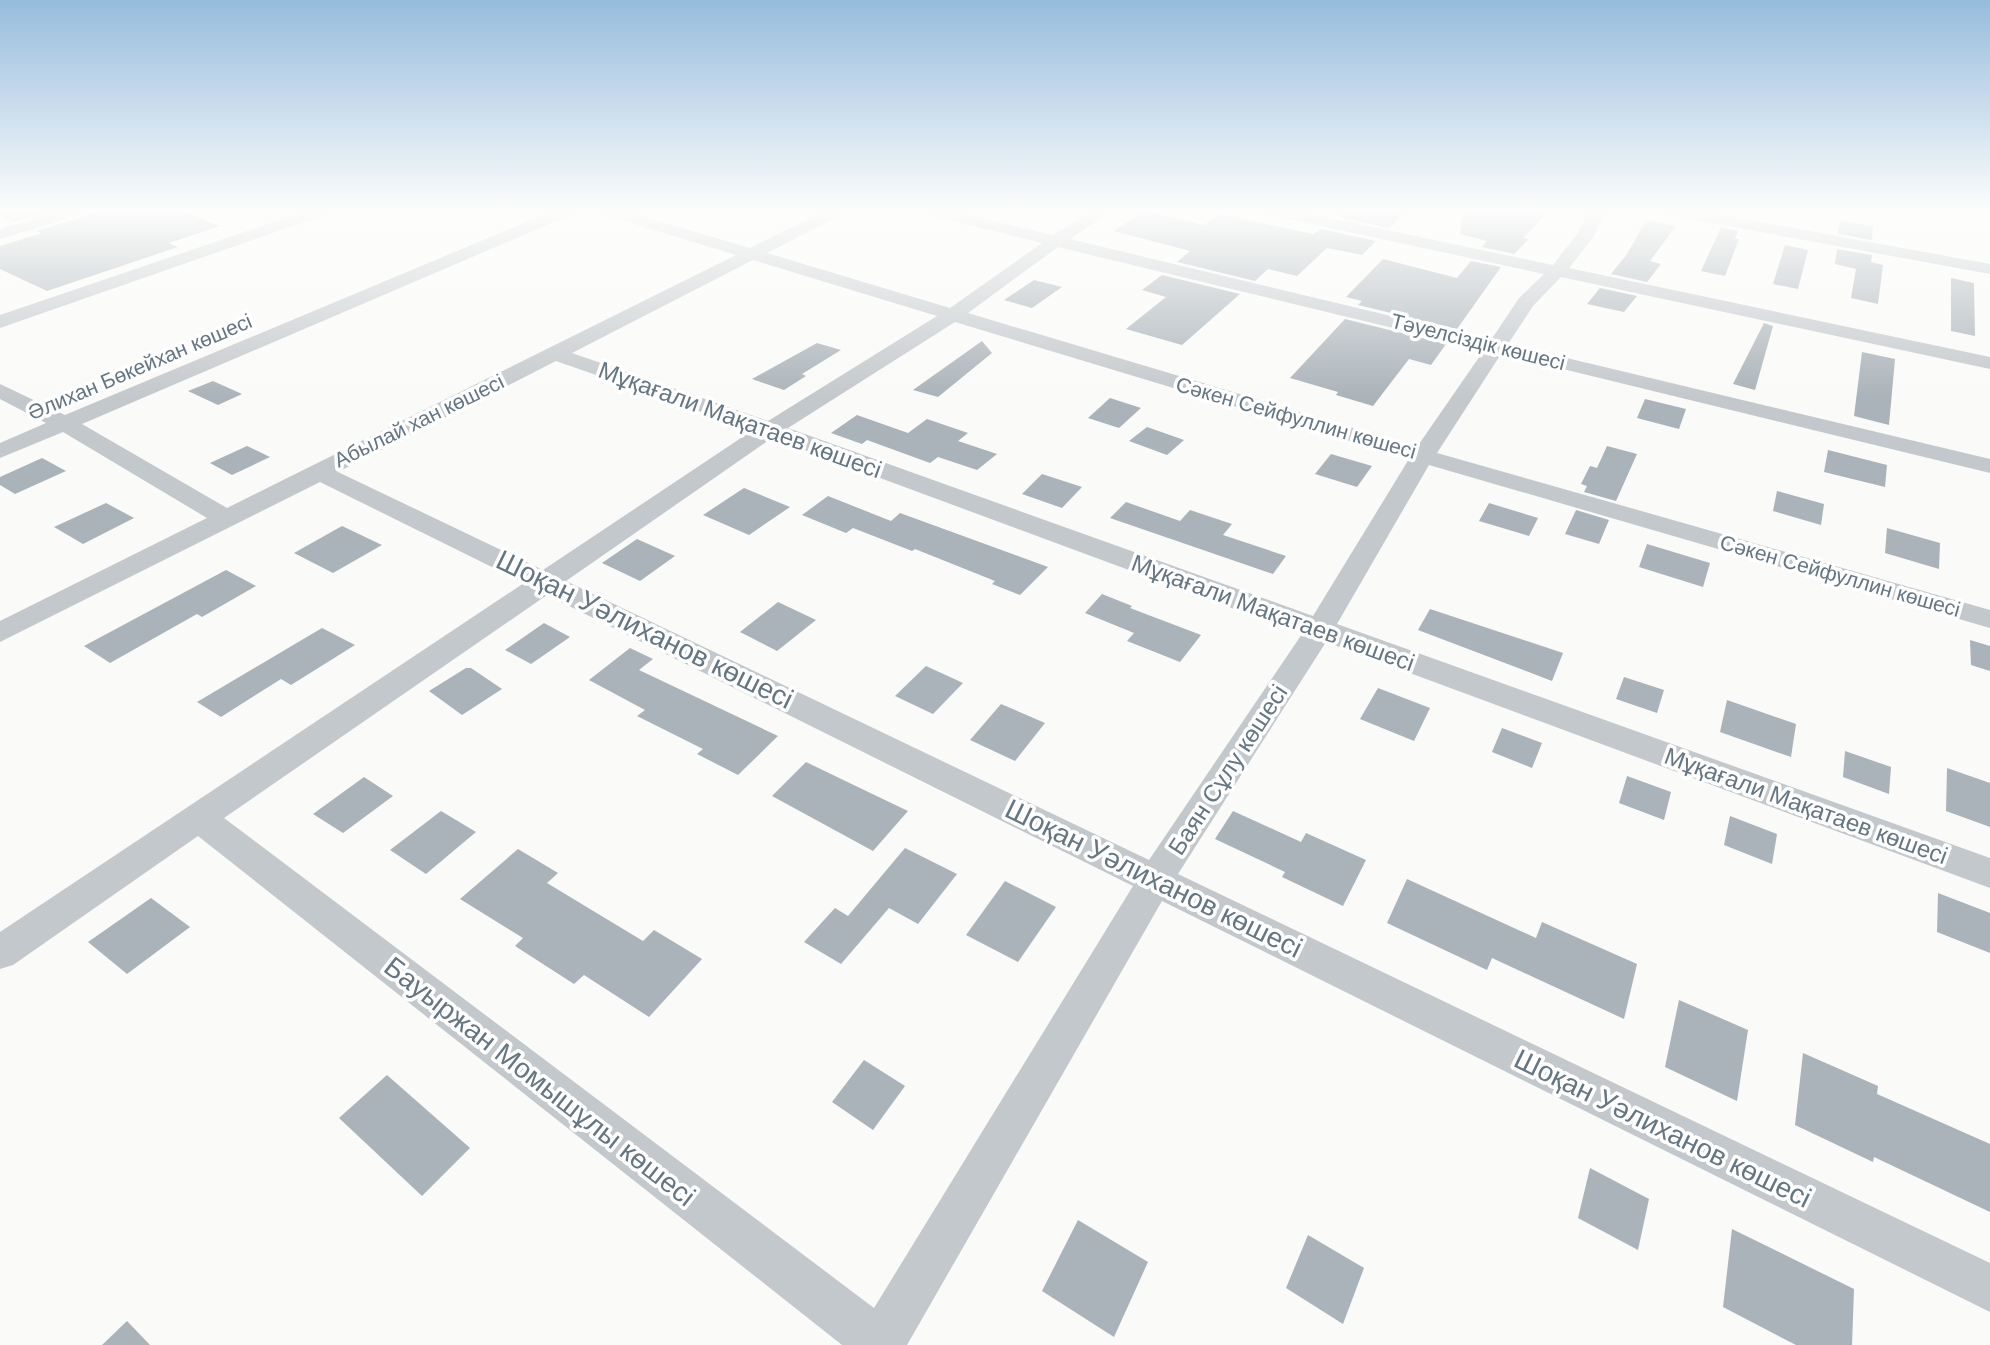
<svg xmlns="http://www.w3.org/2000/svg" width="1990" height="1345" viewBox="0 0 1990 1345" font-family="'DM Sans',sans-serif">
	<rect width="100%" height="100%" fill="#fafaf8"/>
	<!-- building -->
	<g fill="#aab3b9">
		<path d="M0,210H55L14,222L0,216Z"/>
		<path d="M91,210H177L220,226L169,243L178,247L47,291L0,269V246L42,233L36,231L87,216Z"/>
		<path d="M1348,210H1407L1389,228L1338,217Z"/>
		<path d="M1463,210H1550L1523,238L1529,239L1514,254L1482,247L1487,241L1460,234Z"/>
		<path d="M1144,211L1204,225L1219,214L1313,234L1321,229L1376,241L1362,255L1327,248L1297,276L1268,269L1255,281L1177,262L1190,251L1114,231Z"/>
		<path d="M1646,220L1676,226L1650,261L1661,264L1647,282L1611,274L1627,254Z"/>
		<path d="M1840,221L1873,226L1872,240L1838,234Z"/>
		<path d="M1721,227L1738,231L1735,239H1739L1725,276L1701,271Z"/>
		<path d="M1785,245L1808,250L1798,289L1773,284Z"/>
		<path d="M1837,249L1872,255L1871,262L1883,265L1878,304L1851,298L1856,269L1835,264Z"/>
		<path d="M1383,259L1457,278L1471,261L1501,267L1457,329L1358,305L1362,301L1346,297Z"/>
		<path d="M1162,275L1240,294L1182,345L1126,329L1166,297L1142,290Z"/>
		<path d="M1951,278L1974,283L1975,336L1951,331Z"/>
		<path d="M1034,280L1062,287L1032,308L1004,300Z"/>
		<path d="M1600,288L1637,296L1624,312L1587,304Z"/>
		<path d="M1345,319L1446,344L1431,365L1409,359L1373,406L1336,395L1338,392L1290,378Z"/>
		<path d="M1764,323L1773,326L1755,390L1733,384Z"/>
		<path d="M982,341L992,353L938,397L913,390Z"/>
		<path d="M817,343L841,350L802,374L806,376L784,390L752,379Z"/>
		<path d="M1862,352L1895,359L1889,425L1854,416Z"/>
		<path d="M213,381L242,394L218,405L188,391Z"/>
		<path d="M1110,398L1141,408L1119,428L1088,418Z"/>
		<path d="M1645,399L1686,409L1679,429L1637,418Z"/>
		<path d="M857,415L908,433L927,419L968,433L958,441L997,454L977,470L938,457L930,463L867,440L862,444L831,433Z"/>
		<path d="M1147,427L1184,440L1167,455L1129,441Z"/>
		<path d="M247,446L270,457L232,475L210,463Z"/>
		<path d="M1607,446L1637,454L1616,501L1584,492L1587,486L1581,484L1590,466L1597,468Z"/>
		<path d="M1828,450L1887,465L1885,487L1824,472Z"/>
		<path d="M1331,454L1372,466L1357,487L1315,474Z"/>
		<path d="M42,458L66,471L15,494L0,485V477Z"/>
		<path d="M1042,474L1082,487L1062,508L1022,494Z"/>
		<path d="M744,488L790,507L749,535L703,515Z"/>
		<path d="M1777,491L1824,504L1821,525L1773,511Z"/>
		<path d="M828,496L891,521L900,513L1048,567L1020,595L992,584L995,581L915,549L912,551L853,528L846,533L802,515Z"/>
		<path d="M1126,502L1180,521L1190,510L1232,524L1223,535L1286,556L1273,574L1110,518Z"/>
		<path d="M106,503L134,518L83,544L54,527Z"/>
		<path d="M1489,503L1538,518L1529,536L1479,521Z"/>
		<path d="M1576,510L1609,520L1599,544L1565,534Z"/>
		<path d="M342,526L382,545L333,573L294,553Z"/>
		<path d="M1887,528L1940,543L1939,569L1885,553Z"/>
		<path d="M637,539L675,556L640,581L602,563Z"/>
		<path d="M1647,544L1710,563L1703,587L1639,567Z"/>
		<path d="M226,570L256,586L202,617L197,614L110,663L84,646Z"/>
		<path d="M1102,594L1132,606L1130,608L1201,635L1180,662L1127,641L1134,633L1085,613Z"/>
		<path d="M778,602L816,620L777,651L740,632Z"/>
		<path d="M1430,609L1563,653L1552,681L1418,630Z"/>
		<path d="M544,623L570,637L531,664L505,650Z"/>
		<path d="M322,628L355,645L291,685L281,679L221,717L197,702Z"/>
		<path d="M1970,640L1990,646V671L1971,665Z"/>
		<path d="M630,648L653,659L639,670L778,736L738,775L697,754L703,749L637,716L645,710L589,680Z"/>
		<path d="M926,666L963,683L933,714L895,696Z"/>
		<path d="M466,668H471L502,689L462,715L429,691Z"/>
		<path d="M1624,677L1664,690L1657,713L1616,699Z"/>
		<path d="M1378,688L1430,708L1414,741L1360,719Z"/>
		<path d="M1727,700L1796,724L1791,757L1720,732Z"/>
		<path d="M1001,704L1045,723L1015,761L970,740Z"/>
		<path d="M1502,728L1542,743L1532,768L1492,752Z"/>
		<path d="M1845,751L1891,767L1889,794L1843,777Z"/>
		<path d="M806,762L862,789L908,811L873,851L772,796Z"/>
		<path d="M1947,768L1990,783V827L1946,811Z"/>
		<path d="M1627,776L1671,792L1664,820L1619,803Z"/>
		<path d="M364,777L393,796L343,833L313,814Z"/>
		<path d="M441,811L476,832L426,874L390,850Z"/>
		<path d="M1233,811L1301,842L1306,833L1366,860L1343,906L1282,877L1285,872L1215,839Z"/>
		<path d="M1730,816L1777,834L1772,864L1724,845Z"/>
		<path d="M905,848L957,874L918,924L889,908L841,964L804,942L835,908L848,916Z"/>
		<path d="M518,849L558,873L547,883L643,941L654,930L702,959L649,1017L584,975L574,984L515,946L523,938L460,899Z"/>
		<path d="M1407,879L1536,938L1542,922L1637,964L1624,1019L1492,958L1487,970L1387,923Z"/>
		<path d="M1005,881L1056,907L1018,962L966,935Z"/>
		<path d="M1938,893L1990,913V953L1937,932Z"/>
		<path d="M151,898L190,927L127,974L88,942Z"/>
		<path d="M1679,1000L1748,1030L1737,1101L1665,1067Z"/>
		<path d="M1803,1053L1878,1086L1877,1094L1990,1144V1212L1874,1157L1873,1162L1795,1125Z"/>
		<path d="M864,1060L905,1086L873,1130L832,1102Z"/>
		<path d="M387,1075L470,1148L422,1196L339,1118Z"/>
		<path d="M1590,1168L1649,1199L1638,1250L1578,1218Z"/>
		<path d="M1078,1220L1148,1262L1114,1337L1042,1291Z"/>
		<path d="M1732,1229L1854,1289L1852,1345H1796L1723,1307Z"/>
		<path d="M1308,1235L1364,1268L1343,1324L1286,1288Z"/>
		<path d="M127,1321L150,1345H102Z"/>
	</g>
	<g fill="none" stroke-linecap="round" stroke-linejoin="round">
		<!-- minor -->
		<g fill="#c3c8cc" fill-rule="evenodd">
			<path d="M63,210H88L86,213L0,239V229Z"/>
			<path d="M309,210H332L330,213L0,328V315Z"/>
			<path d="M555,210H577L575,213L82,424L227,508L736,255L598,213L596,210H621L750,248L827,210H847L845,213L767,253L950,308L1042,243L920,213L918,210H946L1053,235L1094,210H1113L1070,239L1491,340L1519,298L1544,274L1270,215L1262,210H1292L1553,265L1577,234L1590,210H1606L1594,236L1569,268L1990,357V369L1561,277L1533,306L1508,344L1990,459V473L1501,354L1437,453L1990,610V628L1429,465L1337,624L1990,858V888L1326,642L1178,874L1990,1263V1312L1162,901L907,1345H842L198,836L13,965L0,969V932L524,583L320,482L0,642V621L207,518L63,432L0,458V443L46,423L0,399V384L65,415ZM1058,247L1484,350L1417,447L968,313ZM753,260L937,316L768,421L572,353ZM955,322L1409,459L1313,616L788,428ZM556,361L753,430L543,570L338,472ZM772,438L1302,634L1149,860L566,581ZM547,595L1133,886L874,1308L224,818Z"/>
			<path d="M1660,210H1694L1990,264V274L1668,215Z"/>
		</g>
	</g>
	<!-- sky -->
	<linearGradient id="sky" x2="0" y2="1"><stop stop-color="#96bcdc"/><stop offset="0.53" stop-color="#fdfdfc"/><stop offset="1" stop-color="#fdfdfc" stop-opacity="0"/></linearGradient>
	<rect width="1990" height="398" fill="url(#sky)"/>
	<g text-anchor="middle" stroke-width="7" stroke-linejoin="round" paint-order="stroke">
		<!-- far-street labels -->
		<g font-size="21" fill="#657683" stroke="#fff">
			<text transform="translate(1478 342) rotate(14)" y="7">Тәуелсіздік көшесі</text>
			<text transform="translate(140 367) rotate(-23)" y="7">Әлихан Бөкейхан көшесі</text>
			<text transform="translate(1296 418) rotate(16)" y="7">Сәкен Сейфуллин көшесі</text>
			<text transform="translate(419 421) rotate(-26)" y="7">Абылай хан көшесі</text>
			<text transform="translate(1840 576) rotate(16)" y="7">Сәкен Сейфуллин көшесі</text>
		</g>
		<!-- street labels -->
		<g font-size="24" fill="#657683" stroke="#fff">
			<text transform="translate(740 420) rotate(20)" y="8">Мұқағали Мақатаев көшесі</text>
			<text transform="translate(1273 613) rotate(20)" y="8">Мұқағали Мақатаев көшесі</text>
			<text transform="translate(1228 770) rotate(-57)" y="8">Баян Сұлу көшесі</text>
			<text transform="translate(1806 806) rotate(20)" y="8">Мұқағали Мақатаев көшесі</text>
		</g>
		<!-- near-street labels -->
		<g font-size="28" fill="#657683" stroke="#fff">
			<text transform="translate(645 629) rotate(26)" y="10">Шоқан Уәлиханов көшесі</text>
			<text transform="translate(1154 878) rotate(26)" y="10">Шоқан Уәлиханов көшесі</text>
			<text transform="translate(540 1081) rotate(38)" y="10">Бауыржан Момышұлы көшесі</text>
			<text transform="translate(1663 1128) rotate(26)" y="10">Шоқан Уәлиханов көшесі</text>
		</g>
	</g>
</svg>
